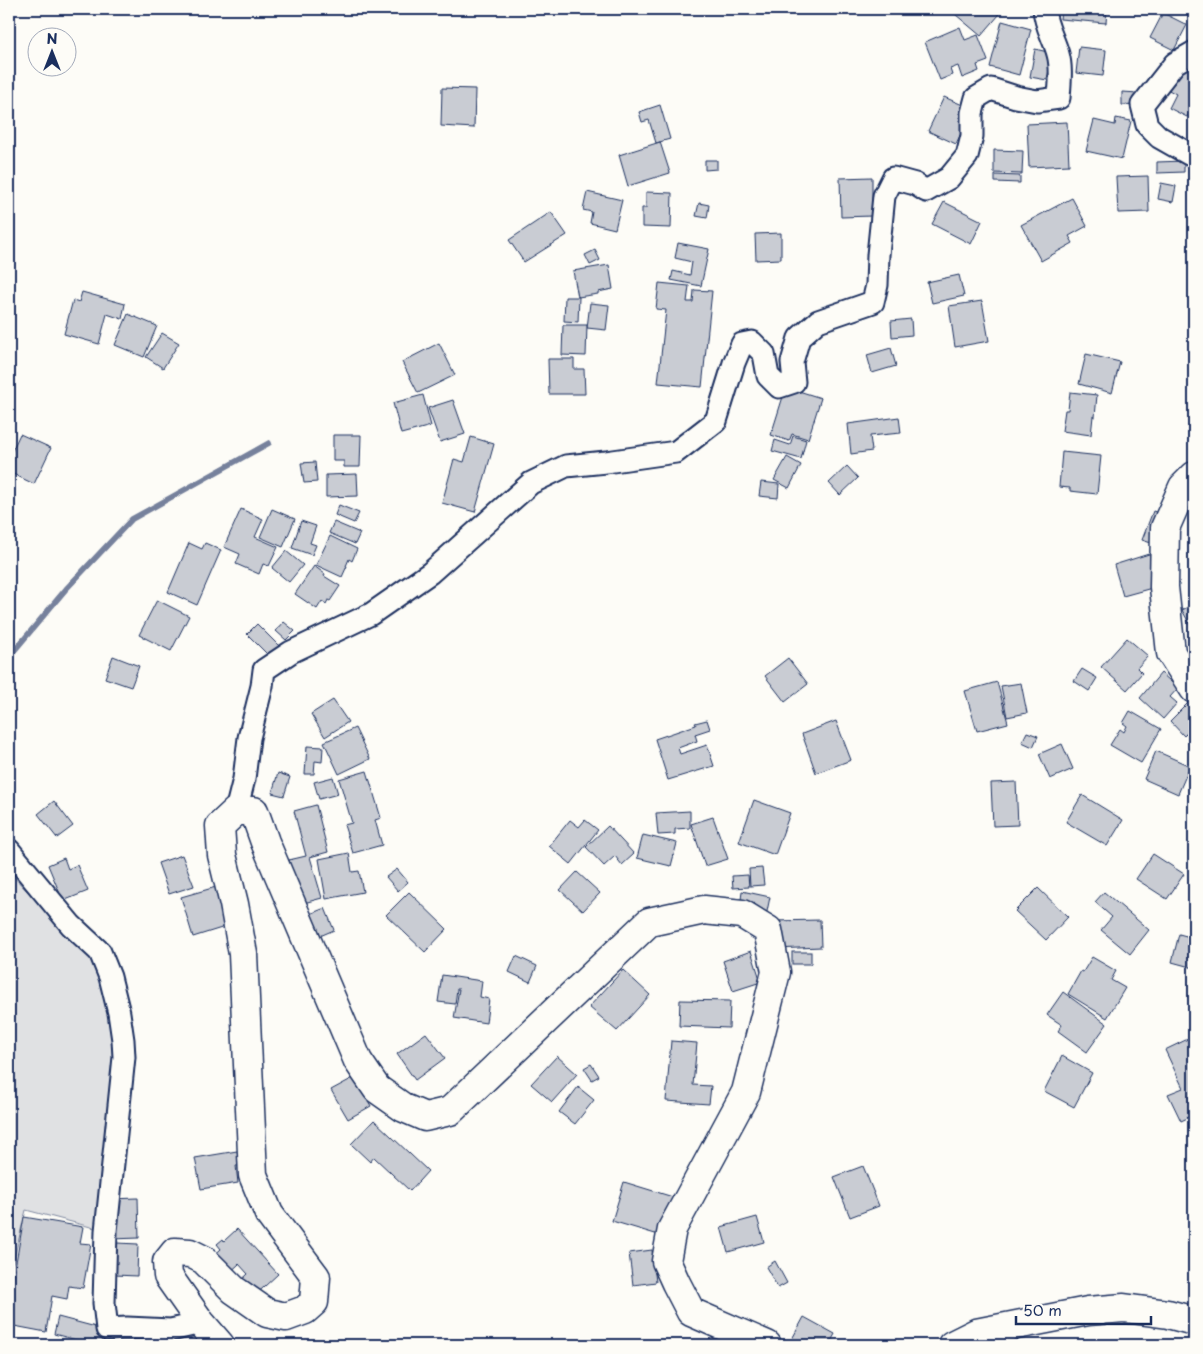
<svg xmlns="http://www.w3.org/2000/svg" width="1203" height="1354" viewBox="0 0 1203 1354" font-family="'Playpen Sans',sans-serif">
	<rect width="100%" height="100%" fill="#fdfcf7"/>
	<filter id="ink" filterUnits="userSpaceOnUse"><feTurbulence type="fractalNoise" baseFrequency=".02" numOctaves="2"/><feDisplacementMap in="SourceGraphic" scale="10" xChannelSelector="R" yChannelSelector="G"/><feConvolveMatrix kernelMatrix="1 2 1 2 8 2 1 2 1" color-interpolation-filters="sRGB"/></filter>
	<g filter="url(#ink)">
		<!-- green -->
		<path fill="#e0e1e3" stroke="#7e88a0" d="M9,872L47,912L88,945L97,965L114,1042L104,1174L106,1231L26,1210L9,1278Z"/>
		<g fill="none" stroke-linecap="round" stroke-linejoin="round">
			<!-- stream -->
			<path stroke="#76819c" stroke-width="5.5" d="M9,657L66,589L132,519L269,443"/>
		</g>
		<!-- building -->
		<g fill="#c9ccd3" stroke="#1b2f5e">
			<path d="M949,9H992L999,15L981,36Z"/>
			<path d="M995,9H1005L1001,14Z"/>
			<path d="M1061,9H1107L1106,23L1060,19Z"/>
			<path d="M1163,13L1187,25L1174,50L1150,38Z"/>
			<path d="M1002,21L1031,29L1019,75L990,67Z"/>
			<path d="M960,27L965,40L978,35L988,61L977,65L979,71L962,78L958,66L950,69L952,75L940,80L925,42Z"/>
			<path d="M1079,47L1106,50L1103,76L1076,73Z"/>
			<path d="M1035,49L1052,53L1047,80L1030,77Z"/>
			<path d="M1179,65L1194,73V104L1187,117L1169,108L1176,94L1167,89Z"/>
			<path d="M442,88L475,89L474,128L441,126Z"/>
			<path d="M1122,92L1139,93V106L1122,105Z"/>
			<path d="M944,97L972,109L956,144L928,131Z"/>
			<path d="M660,105L670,139L656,143L649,120L642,122L639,112Z"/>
			<path d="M1116,118L1131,121L1122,159L1086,151L1094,120L1115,125Z"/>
			<path d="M1067,122L1069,165L1029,167L1027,124Z"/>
			<path d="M660,142L670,173L628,186L619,155Z"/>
			<path d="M994,150L1023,151L1022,174L994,173Z"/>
			<path d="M705,160H717V169L705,170Z"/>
			<path d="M1184,161V172L1157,173V162Z"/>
			<path d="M995,175L1020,176V183L995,182Z"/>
			<path d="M1148,176L1149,212L1118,213L1116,177Z"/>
			<path d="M872,177V216L841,217L840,178Z"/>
			<path d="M1161,183L1176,186L1173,202L1158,199Z"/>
			<path d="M587,192L622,200L615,229L590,223L592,212L583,210Z"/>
			<path d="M646,192L672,193L671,228L642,227V208H646Z"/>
			<path d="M1072,198L1087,226L1069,236L1073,243L1041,261L1021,225Z"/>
			<path d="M944,202L982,221L971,244L932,224Z"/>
			<path d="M699,203L709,205L707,218L696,216Z"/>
			<path d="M551,212L567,235L524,262L509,240Z"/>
			<path d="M781,233V259L756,260L755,234Z"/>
			<path d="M678,243L709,249L701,286L671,280L673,271L690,275L692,262L675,258Z"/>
			<path d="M595,250L600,260L590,265L585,255Z"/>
			<path d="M609,265L613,289L598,292V294L578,297L573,271Z"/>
			<path d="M959,275L964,296L932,303L927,282Z"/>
			<path d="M659,283L689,286L687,302H693L694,290L712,291L702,387L658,383L666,310L656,309Z"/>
			<path d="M82,292L125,304L122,319L107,314L99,344L64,334L73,300L79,302Z"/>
			<path d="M565,297H579L578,322L564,321Z"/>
			<path d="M982,301L989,341L955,347L949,306Z"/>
			<path d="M590,303L609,305L606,330L587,328Z"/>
			<path d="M128,314L157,326L144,357L115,345Z"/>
			<path d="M911,319L912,335L892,337L891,321Z"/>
			<path d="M563,325H587L586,356L562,355Z"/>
			<path d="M162,333L179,343L163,368L146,357Z"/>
			<path d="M439,343L455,375L418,393L402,362Z"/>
			<path d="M891,348L896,366L872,373L867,355Z"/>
			<path d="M1086,354L1120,362L1112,393L1079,384Z"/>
			<path d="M548,359H574V369H584L585,394H549Z"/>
			<path d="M786,387L821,398L808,439L792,434L789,441L771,435Z"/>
			<path d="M1070,392L1097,395L1095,417L1093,416L1091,435L1062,431L1065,410H1068Z"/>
			<path d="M423,395L431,426L401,434L393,403Z"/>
			<path d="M453,400L465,434L440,442L428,408Z"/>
			<path d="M899,417L901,433L870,436L872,451L851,454L848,424Z"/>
			<path d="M20,434L51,448L34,484L9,472V457Z"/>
			<path d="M333,435H361L360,467H344V461H333Z"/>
			<path d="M793,436L806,440L801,459L772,451L775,440L790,445Z"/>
			<path d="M471,437L494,444L475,512L442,503L454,459L464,462Z"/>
			<path d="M1062,452L1101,456L1097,494L1070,491V488L1059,487Z"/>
			<path d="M787,457L801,465L789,488L774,480Z"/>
			<path d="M315,462L317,482L304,483L301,463Z"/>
			<path d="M847,466L858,478L840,495L829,483Z"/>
			<path d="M357,474L358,496L326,497V475Z"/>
			<path d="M761,482L779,484L778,498L759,496Z"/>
			<path d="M339,505L359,513L354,523L335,515Z"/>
			<path d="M241,509L263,519L255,537L278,547L269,566L263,564L259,574L236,564L240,554L224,547Z"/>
			<path d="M272,509L295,519L283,547L260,537Z"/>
			<path d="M1153,511L1170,517L1160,546L1142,540Z"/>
			<path d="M301,521L316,526L310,543L316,545L312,555L292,548Z"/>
			<path d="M334,522L360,533L355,544L329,533Z"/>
			<path d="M330,536L357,549L352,561L349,559L346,566H347L342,577L316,565Z"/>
			<path d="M189,543L202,549L205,543L221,550L197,605L168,592Z"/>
			<path d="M286,551L303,565L289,582L272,568Z"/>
			<path d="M1152,553L1163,585L1123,596L1114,565Z"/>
			<path d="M314,566L325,574L324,576L340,586L330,601L328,600L326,604L322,601L317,609L295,594Z"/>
			<path d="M157,600L189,616L171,651L139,635Z"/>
			<path d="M1194,604V632L1182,610Z"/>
			<path d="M284,622L295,631L286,640L276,631Z"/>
			<path d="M257,624L279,646L269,656L247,634Z"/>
			<path d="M1127,638L1148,656L1137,668L1142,673L1127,690L1101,667Z"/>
			<path d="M113,656L139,666L131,687L105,678Z"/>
			<path d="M788,658L808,684L785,702L765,676Z"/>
			<path d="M1082,669L1097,678L1089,691L1074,681Z"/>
			<path d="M1161,673L1178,688L1170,697L1177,703L1163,719L1140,698Z"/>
			<path d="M997,682L1008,723L977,731L965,691Z"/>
			<path d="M1021,683L1027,713L1007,717L1001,686Z"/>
			<path d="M333,700L348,722L325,737L311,714Z"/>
			<path d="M1190,701L1194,705V726L1184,736L1170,721Z"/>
			<path d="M1130,711L1161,729L1141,763L1110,745L1120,729L1124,732L1127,726L1123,723Z"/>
			<path d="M707,720L710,729L695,734L697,741L678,748L680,754L707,745L714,766L668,780L655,739L696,725L695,723Z"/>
			<path d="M836,721L851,760L816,773L802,734Z"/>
			<path d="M355,728L370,759L339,774L324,742Z"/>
			<path d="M1027,732L1038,736L1033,747L1022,742Z"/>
			<path d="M1062,744L1073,769L1050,779L1039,754Z"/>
			<path d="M307,746L323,747L322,762L315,761L314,774H305Z"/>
			<path d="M1156,751L1190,766L1178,794L1144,779Z"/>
			<path d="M367,771L381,818L375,820L382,845L353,853L344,825L352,823L339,779Z"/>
			<path d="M278,773L290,777L284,796L272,793Z"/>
			<path d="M333,777L338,794L319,799L314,782Z"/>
			<path d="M1016,782L1018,825L993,826L991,783Z"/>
			<path d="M1082,795L1123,820L1107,846L1066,822Z"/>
			<path d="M754,800L790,813L775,855L739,842Z"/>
			<path d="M54,801L73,826L57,838L38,814Z"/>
			<path d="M316,805L328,852L310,857L322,898L300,904L289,860L306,856L294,811Z"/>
			<path d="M690,811V828L675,829V834L658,835L656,813Z"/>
			<path d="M713,817L728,859L705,866L691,824Z"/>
			<path d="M570,820L579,827L585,820L598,830L571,864L549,846Z"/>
			<path d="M608,826L634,854L622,865L615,856L604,866L586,847Z"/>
			<path d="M643,835L677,843L671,866L637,858Z"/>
			<path d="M349,853L352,872L359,871L363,892L326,899L319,859Z"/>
			<path d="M1153,854L1184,874L1167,899L1136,879Z"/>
			<path d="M182,855L194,886L169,894L158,863Z"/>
			<path d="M64,858L68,869L77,865L88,891L63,901L48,865Z"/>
			<path d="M762,868L764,885L750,886L749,869Z"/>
			<path d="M397,869L408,882L398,891L386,877Z"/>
			<path d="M577,872L600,893L583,911L560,890Z"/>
			<path d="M748,875L749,887L733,888L732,876Z"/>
			<path d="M216,887L228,926L193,937L181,897Z"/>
			<path d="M1038,888L1068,917L1046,940L1015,911Z"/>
			<path d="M742,891L770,897L765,921L734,914L737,899L741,900Z"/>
			<path d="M409,892L447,929L425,952L386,915Z"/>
			<path d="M1104,892L1149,930L1130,954L1101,930L1112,917L1095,902Z"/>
			<path d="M325,908L334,930L320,936L310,914Z"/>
			<path d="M820,920L821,947L775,949L774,921Z"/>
			<path d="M1179,934L1194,938V968L1172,962Z"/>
			<path d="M751,951L761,982L733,991L723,961Z"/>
			<rect x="792" y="952" width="19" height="12"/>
			<path d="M516,956L537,966L530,982L509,972Z"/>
			<path d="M1092,957L1116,971L1111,980L1125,988L1107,1018L1068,994L1081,971L1083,972Z"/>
			<path d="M623,970L650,995L617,1031L589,1007Z"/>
			<path d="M442,975L482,981L480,997L489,999L486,1023L454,1018L459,989H457L455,1004L438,1002Z"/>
			<path d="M1063,992L1107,1024L1087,1052L1058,1031L1062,1025L1047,1015Z"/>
			<path d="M680,1000L730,1001L729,1028L679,1026Z"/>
			<path d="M426,1033L445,1058L415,1080L397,1054Z"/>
			<path d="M1192,1037L1194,1042V1115L1181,1121L1168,1094L1183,1088L1165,1050Z"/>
			<path d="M671,1041L697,1043L693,1085L711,1086L709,1104L666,1101Z"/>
			<path d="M557,1056L577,1074L552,1102L531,1084Z"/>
			<path d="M1062,1056L1092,1073L1074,1107L1044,1091Z"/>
			<path d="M591,1064L599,1076L592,1080L584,1068Z"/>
			<path d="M355,1077L371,1106L348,1119L331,1090Z"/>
			<path d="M578,1087L594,1100L575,1124L559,1112Z"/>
			<path d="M374,1120L428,1171L410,1191L374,1157L370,1162L351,1144Z"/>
			<path d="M243,1150L246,1165L236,1166L238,1183L201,1189L195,1158Z"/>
			<path d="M863,1166L879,1206L850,1217L834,1177Z"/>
			<path d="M624,1182L673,1197L662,1236L612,1221Z"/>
			<path d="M138,1198L139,1238L112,1239L110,1199Z"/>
			<path d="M24,1217L83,1227L80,1243L91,1244L83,1288L69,1286L67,1299L52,1296L46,1332L9,1325V1302Z"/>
			<path d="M757,1217L764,1242L728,1252L721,1227Z"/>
			<path d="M237,1229L278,1274L251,1299L237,1284L248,1274L239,1264L227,1275L211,1258L221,1249L217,1244L223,1239L224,1241Z"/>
			<path d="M117,1243L138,1244L137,1276L115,1275Z"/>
			<path d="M652,1250L656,1282L633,1285L629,1253Z"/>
			<path d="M775,1261L787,1283L778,1288L766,1267Z"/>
			<path d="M58,1317L111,1331L108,1345H95L54,1334Z"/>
			<path d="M804,1317L835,1334L829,1345H804L792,1339Z"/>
			<path d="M142,1331L170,1345H135Z"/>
		</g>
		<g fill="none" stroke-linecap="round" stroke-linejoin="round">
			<defs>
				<g id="street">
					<path d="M1194,52L1175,63L1142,105L1147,125L1159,137L1189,154L1194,155"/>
					<path d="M236,811L244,779L249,738L262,686L264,670L291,652L371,614L430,573L531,483L566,466L606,462L676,452L716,421L734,363L742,344L752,342L764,354L768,376L779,387L794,382L792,362L799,338L818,321L873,302L877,285L878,255L884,196L893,178L915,184L926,191L949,178L967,156L972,136V113L976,98L991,89L1016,97L1037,101L1059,98C1060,83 1062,68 1058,54C1054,39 1045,25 1044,9"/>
					<path d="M9,850L71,925L100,952L110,977L119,1013L123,1040L124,1057L106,1231L104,1303L107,1329L127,1328L171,1330L201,1323"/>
				</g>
				<g id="secondary">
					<path d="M1194,476L1183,487L1165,528L1164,587L1171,653L1194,689"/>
					<path d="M220,1345L201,1323L168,1276L167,1262L175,1252L190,1253L204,1260L234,1290L267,1313L286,1317L305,1310L314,1302L316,1277L269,1214L253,1175L243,954L234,904L222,855L220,826L236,811H254L265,842L358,1061L377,1089L404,1108L425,1117L450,1111L649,922L704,910L742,914L768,930L776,972L746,1092L672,1229L666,1261L676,1283L691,1312L767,1345"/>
					<path d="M952,1345L976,1333L1088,1311L1124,1308L1168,1314L1194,1321"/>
				</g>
			</defs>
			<!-- street casing -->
			<use href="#street" stroke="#1b2f5e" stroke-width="25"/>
			<!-- secondary casing -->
			<use href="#secondary" stroke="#1b2f5e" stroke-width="31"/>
			<!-- street -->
			<use href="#street" stroke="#fdfcf7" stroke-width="21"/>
			<!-- secondary -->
			<use href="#secondary" stroke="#fdfcf7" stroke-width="28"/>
		</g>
	</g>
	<!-- margin -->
	<rect width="1203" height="1354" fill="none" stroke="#fdfcf7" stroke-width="30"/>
	<rect x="15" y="15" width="1173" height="1324" fill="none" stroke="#1b2f5e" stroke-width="2" filter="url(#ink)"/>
	<!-- north arrow -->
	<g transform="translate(52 52)"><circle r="24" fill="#fdfcf7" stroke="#a3aaba"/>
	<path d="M0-4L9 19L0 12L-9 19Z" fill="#1b2f5e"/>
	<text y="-8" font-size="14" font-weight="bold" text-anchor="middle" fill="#1b2f5e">N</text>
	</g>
	<!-- scale -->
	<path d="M1016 1316v8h135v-8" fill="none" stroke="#1b2f5e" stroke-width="2.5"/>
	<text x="1023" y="1316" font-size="15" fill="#1b2f5e" stroke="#fdfcf7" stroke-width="4" paint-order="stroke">50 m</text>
</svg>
